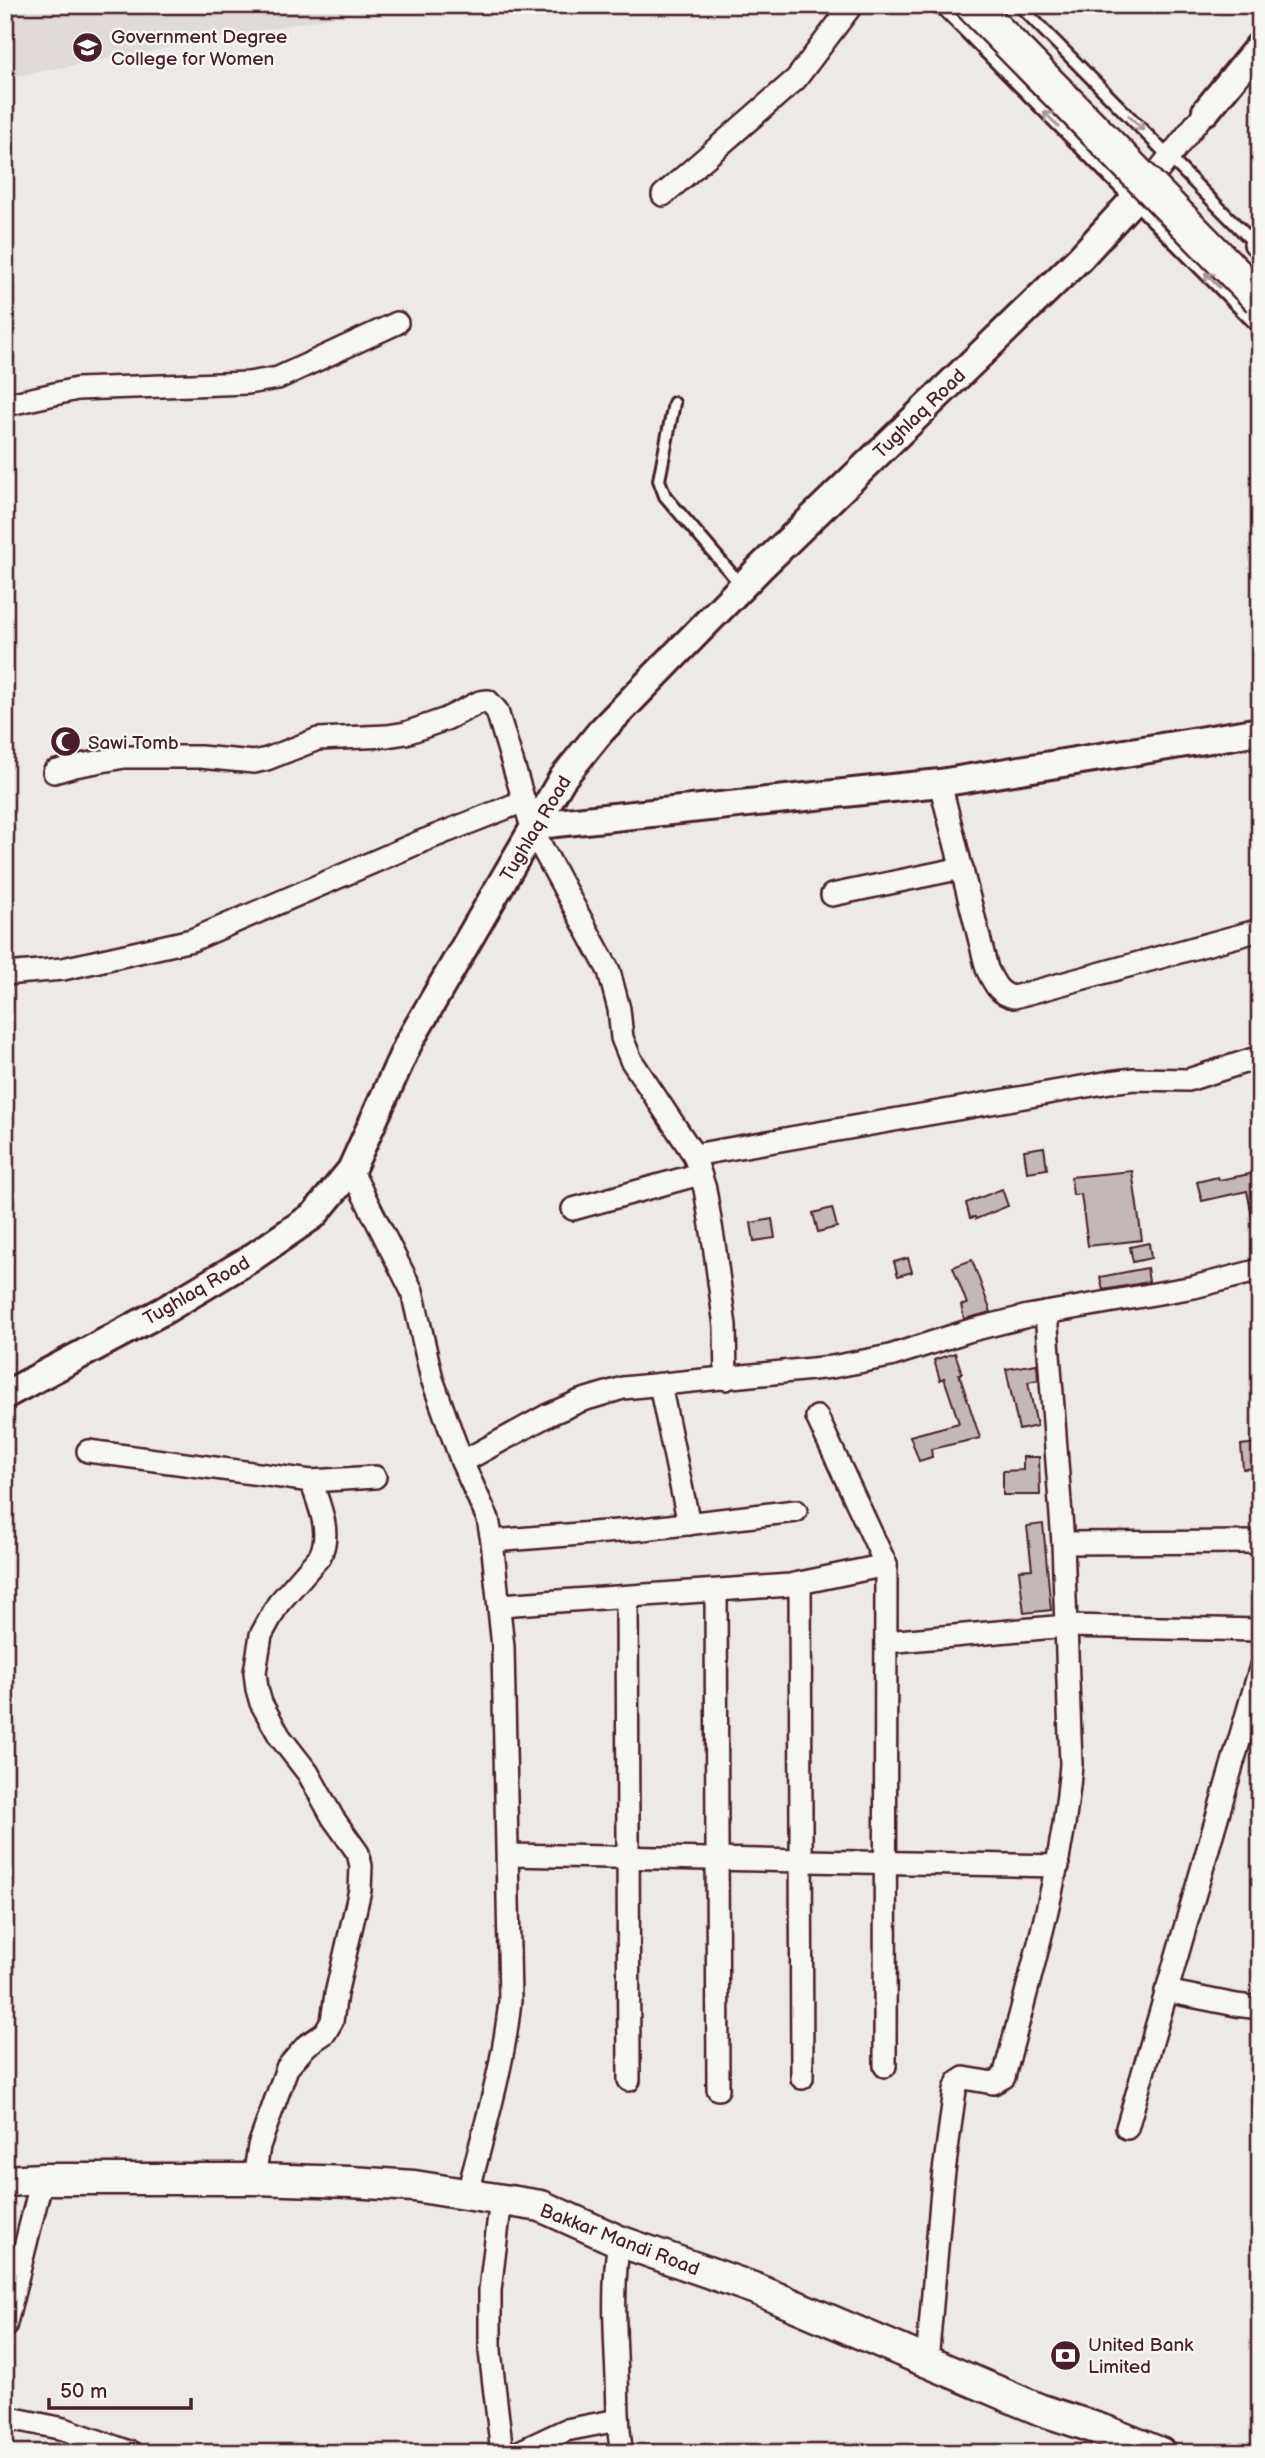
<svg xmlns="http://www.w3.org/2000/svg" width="1265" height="2458" viewBox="0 0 1265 2458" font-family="'Balsamiq Sans',sans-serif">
	<rect width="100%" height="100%" fill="#ece9e6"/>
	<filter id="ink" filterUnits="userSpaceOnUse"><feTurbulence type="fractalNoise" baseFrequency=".0143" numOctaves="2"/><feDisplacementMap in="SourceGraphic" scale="14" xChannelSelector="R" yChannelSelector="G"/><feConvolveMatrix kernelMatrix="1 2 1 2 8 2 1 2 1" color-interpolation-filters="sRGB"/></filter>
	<g filter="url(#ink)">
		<!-- built -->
		<path fill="#e0dad8" d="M5,5H358L337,16L5,78Z"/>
		<!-- building -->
		<g fill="#c4b7b7" stroke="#4a1f2b" stroke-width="2">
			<path d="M1044,1147L1047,1169L1027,1172L1024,1150Z"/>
			<path d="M1132,1171L1142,1240L1088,1246L1081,1194L1073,1195L1071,1177Z"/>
			<path d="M1260,1172V1220L1253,1221L1247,1191L1202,1201L1197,1182L1218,1177L1219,1180Z"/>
			<path d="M1002,1189L1008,1206L976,1219L975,1217L970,1218L966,1203Z"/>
			<path d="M832,1208L837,1227L818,1232L813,1213Z"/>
			<path d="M772,1219L775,1238L754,1241L751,1223Z"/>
			<path d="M1149,1243L1151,1258L1133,1262L1130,1247Z"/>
			<path d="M908,1258L912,1272L898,1276L894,1262Z"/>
			<path d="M972,1260L991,1312L964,1319L961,1305L967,1304L953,1267Z"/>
			<path d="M1147,1268L1149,1282L1103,1290L1100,1277Z"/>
			<path d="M955,1353L962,1373L959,1374L980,1438L931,1449L932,1457L919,1461L910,1436L959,1423L944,1378L940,1380L934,1360Z"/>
			<path d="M1037,1364L1038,1380L1028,1382L1037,1426L1019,1430L1006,1369Z"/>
			<path d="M1258,1443L1260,1468L1243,1469L1241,1445Z"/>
			<path d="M1023,1457H1039L1040,1495H1003V1471L1023,1470Z"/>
			<path d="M1043,1524L1051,1610L1024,1613L1019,1570L1032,1569L1027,1526Z"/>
		</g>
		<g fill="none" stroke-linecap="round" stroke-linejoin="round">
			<defs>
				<g id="service">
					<path d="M939,5L1260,329"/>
					<path d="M1019,5L1256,245"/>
					<path d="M674,403L659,480L665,496L742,586"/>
				</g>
				<g id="minor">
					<path d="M1147,185L1206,111"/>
					<path d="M663,195L796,79L852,5"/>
					<path d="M1255,244L1260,238"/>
					<path d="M5,405L77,389L248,383L278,378L397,323"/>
					<path d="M54,772L75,766L124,757H200L254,762L267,759L318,739L387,736L406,733L446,719L480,702L488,701L497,711L533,831L609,971L619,1009L622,1038L631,1060L694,1155L705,1189L714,1244L725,1326L726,1379"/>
					<path d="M940,783L987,969C994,983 998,994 1014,997L1260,930"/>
					<path d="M832,895L962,868"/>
					<path d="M5,974L63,969L192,940L420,842L524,801"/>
					<path d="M694,1155L1110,1082L1134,1079L1188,1080L1260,1057"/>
					<path d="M351,1170L412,1291L432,1379L462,1462L488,1519L492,1541L503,1647L510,2000C504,2066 484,2129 468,2193"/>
					<path d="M573,1209L700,1174"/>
					<path d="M660,1385L689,1524"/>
					<path d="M817,1417L886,1565L885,2066"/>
					<path d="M88,1451L311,1481L375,1477"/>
					<path d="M462,1462L548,1415L580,1401L623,1388L832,1367L890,1356L968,1331L1028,1316L1194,1287L1260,1270"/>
					<path d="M492,1541L643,1529L796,1511"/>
					<path d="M1063,1543L1260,1542"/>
					<path d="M800,1583L802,2078"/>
					<path d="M716,1591L718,2089"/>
					<path d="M627,1597L629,2080"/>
					<path d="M500,1605L790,1585L886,1565"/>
					<path d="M886,1642L1066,1626L1260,1630"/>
					<path d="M508,1855L1058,1866"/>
					<path d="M1166,1991L1236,2005L1260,2008"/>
					<path d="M1127,2128L1260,1669"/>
					<path d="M254,2179L259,2146L287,2068L307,2045L325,2033L332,2021L336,1994L360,1890L361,1866L358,1853L333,1818L308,1773L280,1737L261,1703L257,1689L255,1672L261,1635L278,1604L320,1556C332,1532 319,1505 311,1481"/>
					<path d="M501,2199L490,2290V2351L502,2453"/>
					<path d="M619,2241C612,2286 615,2332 617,2377C618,2402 617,2428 622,2453"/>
					<path d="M5,2327L42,2179"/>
					<path d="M927,2362L943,2179L955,2090L958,2082L964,2078L993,2083L1004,2077C1030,1974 1063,1871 1071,1764L1063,1543L1046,1313"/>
					<path d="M5,2417L64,2429L132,2453"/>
					<path d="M517,2453L566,2430L618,2420"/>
				</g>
				<g id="tertiary">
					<path d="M1206,111L1260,45"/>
					<path d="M537,825L940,783L1260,731"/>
					<path d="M5,1395L163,1311L250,1259L314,1215L351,1170L409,1042L562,779L601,731L760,568L1080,258L1147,185"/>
				</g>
				<path id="secondary" d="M5,2181L42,2179H254L351,2182L414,2186L541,2206L619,2241L756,2289L1041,2410L1108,2432L1160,2453"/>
			</defs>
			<!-- service casing -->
			<use href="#service" stroke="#4a1f2b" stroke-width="16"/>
			<!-- minor casing -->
			<use href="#minor" stroke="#4a1f2b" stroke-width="26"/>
			<!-- tertiary casing -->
			<use href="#tertiary" stroke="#4a1f2b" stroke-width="32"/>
			<!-- secondary casing -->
			<use href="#secondary" stroke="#4a1f2b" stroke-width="35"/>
			<!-- service -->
			<use href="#service" stroke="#f6f6f2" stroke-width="10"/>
			<!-- minor -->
			<use href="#minor" stroke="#f6f6f2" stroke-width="21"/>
			<!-- tertiary -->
			<use href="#tertiary" stroke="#f6f6f2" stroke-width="26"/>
			<!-- secondary -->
			<use href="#secondary" stroke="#f6f6f2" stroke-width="30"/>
			<defs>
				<path id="primary-bridge" d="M972,5L1260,299"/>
			</defs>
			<!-- primary-bridge casing -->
			<use href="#primary-bridge" stroke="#4a1f2b" stroke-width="38" stroke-linecap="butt"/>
			<!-- primary-bridge -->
			<use href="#primary-bridge" stroke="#f6f6f2" stroke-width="33"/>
		</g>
		<!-- one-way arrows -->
		<defs><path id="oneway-shaft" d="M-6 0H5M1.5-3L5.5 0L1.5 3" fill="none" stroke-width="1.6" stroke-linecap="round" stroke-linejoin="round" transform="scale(1.75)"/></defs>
		<g stroke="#a99598">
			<use href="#oneway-shaft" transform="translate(1051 119) rotate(-135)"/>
			<use href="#oneway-shaft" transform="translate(1136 123) rotate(45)"/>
			<use href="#oneway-shaft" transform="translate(1212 280) rotate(-134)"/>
		</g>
	</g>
	<!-- icons -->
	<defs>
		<symbol id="university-disc" viewBox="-11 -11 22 22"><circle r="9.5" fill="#4a1f2b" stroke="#f6f6f2"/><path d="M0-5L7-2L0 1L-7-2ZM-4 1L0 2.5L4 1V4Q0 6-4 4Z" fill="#fff"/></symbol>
		<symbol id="mosque-disc" viewBox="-11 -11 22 22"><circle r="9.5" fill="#4a1f2b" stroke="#f6f6f2"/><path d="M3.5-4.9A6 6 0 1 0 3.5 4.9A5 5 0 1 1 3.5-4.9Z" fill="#fff"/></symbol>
		<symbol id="bank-disc" viewBox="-11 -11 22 22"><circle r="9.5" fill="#4a1f2b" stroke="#f6f6f2"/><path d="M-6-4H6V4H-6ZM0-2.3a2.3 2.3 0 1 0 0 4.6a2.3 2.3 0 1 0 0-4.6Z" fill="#fff"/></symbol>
	</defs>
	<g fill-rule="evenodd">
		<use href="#university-disc" x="70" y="30" width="35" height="35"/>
		<use href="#mosque-disc" x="48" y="724" width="35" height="35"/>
		<use href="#bank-disc" x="1048" y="2338" width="35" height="35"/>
	</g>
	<g text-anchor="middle" stroke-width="5" stroke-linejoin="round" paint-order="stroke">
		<!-- poi labels -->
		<g font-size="19" fill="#4a1f2b" stroke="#f6f6f2" text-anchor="start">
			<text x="111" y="43">Government Degree<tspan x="111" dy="22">College for Women</tspan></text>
			<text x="88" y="749">Sawi Tomb</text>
			<text x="1088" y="2351">United Bank<tspan x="1088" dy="22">Limited</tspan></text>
		</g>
		<!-- street labels -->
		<g font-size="19" fill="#4a1f2b" stroke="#f6f6f2">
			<text transform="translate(919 413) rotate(-44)" y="7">Tughlaq Road</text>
			<text transform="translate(535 828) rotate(-59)" y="7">Tughlaq Road</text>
			<text transform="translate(196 1290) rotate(-30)" y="7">Tughlaq Road</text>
			<text transform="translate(620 2239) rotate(21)" y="7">Bakkar Mandi Road</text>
		</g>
	</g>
	<!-- margin -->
	<rect width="1265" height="2458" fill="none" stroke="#f6f6f2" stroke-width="28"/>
	<rect x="14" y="14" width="1237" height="2430" fill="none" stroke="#4a1f2b" stroke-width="2.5" filter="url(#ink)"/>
	<!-- scale -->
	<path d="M49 2398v10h142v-10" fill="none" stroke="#4a1f2b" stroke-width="3.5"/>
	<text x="60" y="2398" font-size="21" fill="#4a1f2b" stroke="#f6f6f2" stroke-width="5" paint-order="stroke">50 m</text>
</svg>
